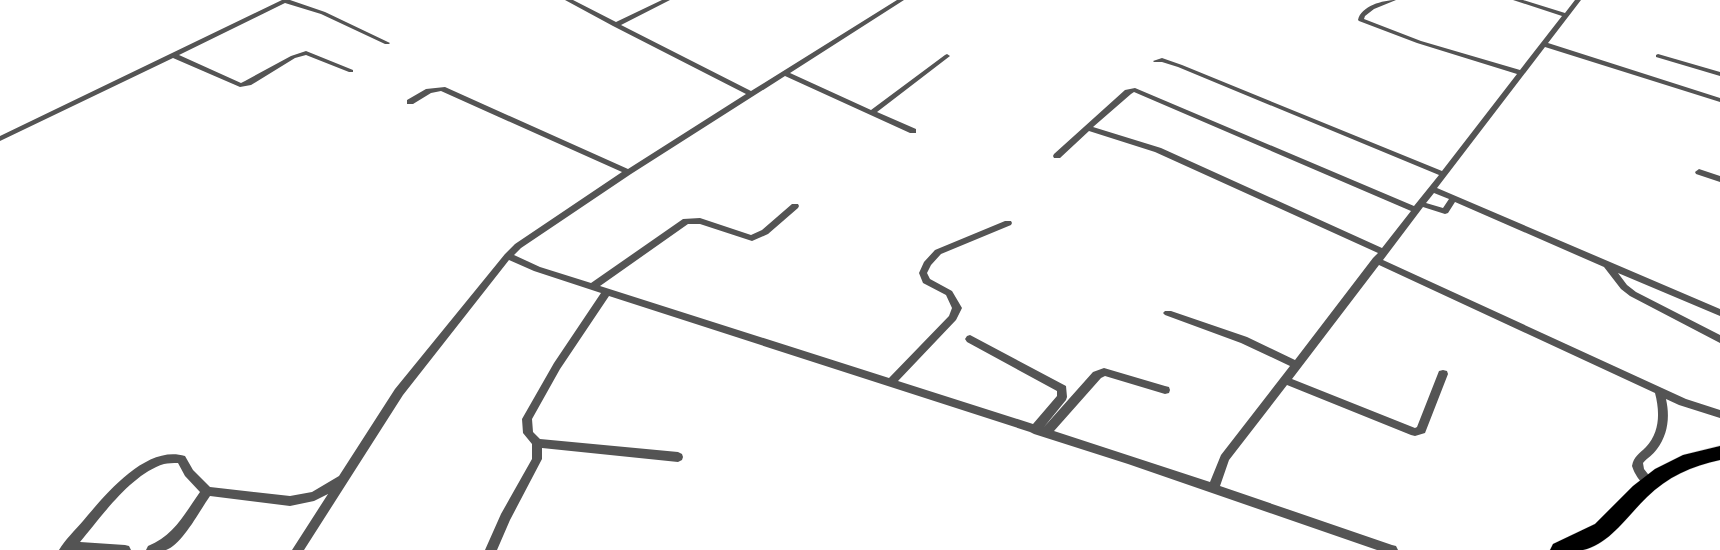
<svg xmlns="http://www.w3.org/2000/svg" width="1720" height="550" viewBox="0 0 1720 550" font-family="'Fira Sans Condensed',sans-serif">
	<rect width="100%" height="100%" fill="#fff"/>
	<g fill="none" stroke-linecap="round" stroke-linejoin="round">
		<defs>
			<path id="primary" d="M1720,446V460C1692,466 1667,477 1647,497C1628,515 1610,544 1583,550C1573,550 1560,550 1550,550L1553,544L1595,524L1633,486L1655,469L1683,455Z"/>
		</defs>
		<!-- primary casing -->
		<use href="#primary" stroke="#dbdbdb" stroke-width="1"/>
		<!-- minor -->
		<g fill="#545454" fill-rule="evenodd">
			<path d="M282,0H290L325,12L390,43L389,44H385L321,14L285,3L179,55L241,83L245,81L291,56L306,51L353,70V72H349L306,55L295,58L251,85L240,87L173,58L0,141V136Z"/>
			<path d="M565,0H573L616,22L662,0H670L621,25L751,91L897,0H904L790,73L871,110L945,55L947,54L950,56L877,112L916,129V133H910L785,76L631,174L521,248L514,255L540,267L591,283L683,219L700,218L751,235L762,230L792,204H798L799,206L798,208L768,234L752,241L700,224H688L600,286L889,378L949,316L952,308L946,295L923,283L919,273L924,262L935,250L1005,221H1011L1012,223L1011,225L941,254L931,265L927,273L930,279L952,291L962,308L956,320L898,381L1033,424L1057,396V391L967,342L965,339L967,336L970,335L1066,386L1067,397L1066,400L1044,427L1093,372L1104,368L1165,386L1169,387L1170,390L1169,393L1165,394L1105,376L1101,378L1054,431L1210,482L1221,455L1290,366L1241,343L1165,315L1163,313L1165,311H1171L1247,337L1295,360L1373,258L1378,253L1155,152L1089,131L1060,158H1054L1053,156L1054,154L1125,90L1135,88L1414,206L1439,175L1178,67L1162,62H1154L1153,61L1162,58L1182,65L1442,171L1517,74L1417,43L1359,21L1358,20C1361,6 1383,0 1396,0L1374,9L1365,16L1364,19L1421,41L1520,70L1562,16L1513,0H1523L1565,13L1575,0H1581L1548,43L1720,98V102L1545,47L1437,188L1720,309V316L1618,273L1627,285L1636,292L1720,335V343L1630,296L1621,289L1604,267L1455,202L1448,213L1445,214L1423,207L1383,260L1686,399L1720,410V418L1679,405L1666,399C1670,417 1668,434 1657,449C1653,455 1647,458 1643,463L1644,469L1655,483L1654,486C1643,489 1635,475 1632,466C1634,456 1639,454 1646,447C1660,432 1660,412 1655,393L1379,265L1292,379L1415,428L1417,427L1439,371L1443,370L1447,371L1448,374L1425,433L1415,436L1411,435L1287,385L1229,460L1220,486L1392,545L1396,546L1398,550H1377L1128,464L1034,434L1030,432L609,296L560,369L532,419L533,432L540,439L678,452L682,454L683,457L682,460L678,462L542,448V459L510,520L497,550H485L501,514L532,459V444L523,433L522,419L554,363L601,293L534,271L509,260L403,395L304,550H292L328,494L314,501L290,506L210,496C200,510 182,545 166,550C161,550 152,550 146,550L148,546C174,536 185,513 200,492L185,476L178,463C173,463 168,463 164,464C131,474 101,517 80,542L125,545L129,546L131,550H59C65,540 75,530 83,521C105,495 146,444 185,456L193,470L210,487L290,496L312,492L339,476L395,389L505,254L515,244L622,172L441,91L431,93L413,104H407V100L426,89L445,87L628,169L746,94L613,26ZM1134,92L1411,211L1382,248L1161,148L1093,127L1131,94ZM1434,193L1449,199L1443,208L1426,203Z"/>
			<path d="M1658,54L1720,72V76L1656,57V55Z"/>
			<path d="M1699,169L1720,176V182L1696,174L1695,172Z"/>
		</g>
		<!-- primary -->
		<use href="#primary" fill="#000" fill-rule="evenodd"/>
	</g>
</svg>
